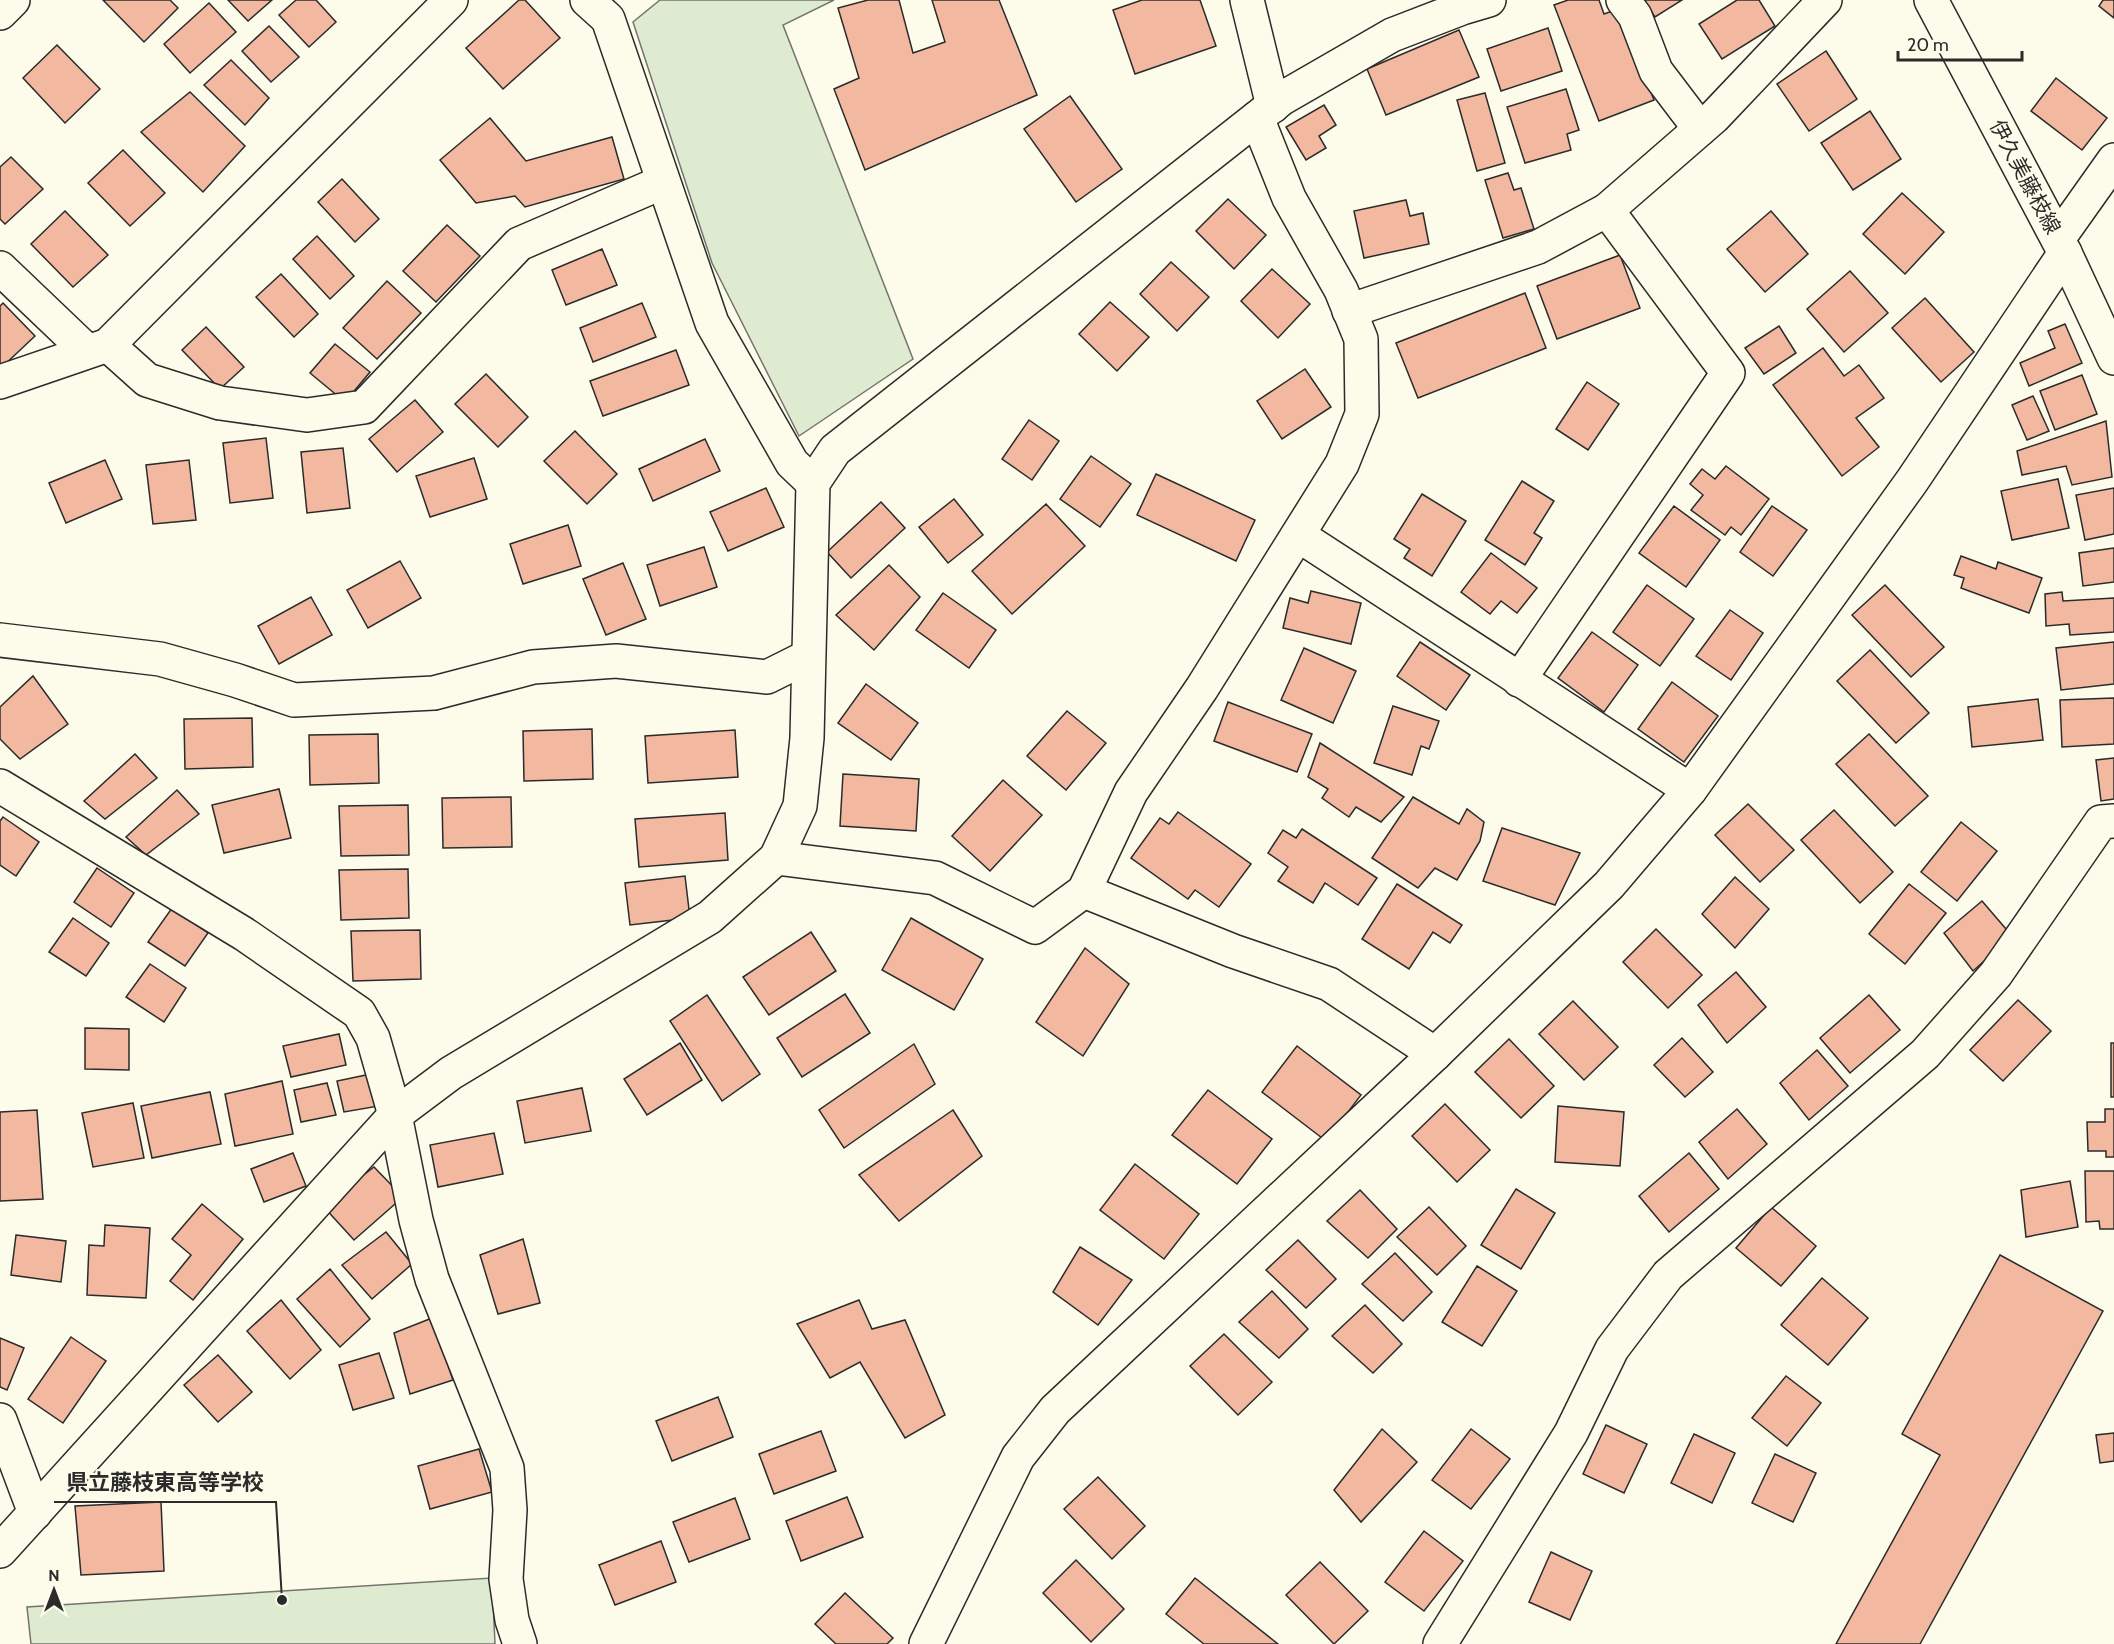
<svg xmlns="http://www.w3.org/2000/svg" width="2114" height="1644" viewBox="0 0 2114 1644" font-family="Cabin,'Noto Sans JP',sans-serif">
	<rect width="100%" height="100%" fill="#fdfbea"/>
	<!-- green -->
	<g fill="#deebd1" stroke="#74746e" stroke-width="1.5">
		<path d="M660,0H834L783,25L913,359L799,436L712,263L633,22Z"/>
		<path d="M492,1578L495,1644H31L27,1607Z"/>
	</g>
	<!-- building -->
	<g fill="#f2b8a0" stroke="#2b2b2b" stroke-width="1.5">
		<path d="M103,0H170L178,8L144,42Z"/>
		<path d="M228,0H272L248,21Z"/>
		<path d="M296,0H316L336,22L309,47L279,15Z"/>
		<path d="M519,0H525L560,38L503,89L466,48Z"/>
		<path d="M868,0H899L913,53L945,42L932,0H999L1037,95L865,170L834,89L859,78L838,8Z"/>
		<path d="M1142,0H1200L1216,46L1135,74L1113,10Z"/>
		<path d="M1568,0H1599L1604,14L1618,9L1654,100L1599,121L1554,5Z"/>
		<path d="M1644,0H1682L1655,17Z"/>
		<path d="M1737,0H1759L1775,26L1722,59L1699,24Z"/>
		<path d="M2103,0H2114V18L2099,6Z"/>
		<path d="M209,3L236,32L190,73L164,44Z"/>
		<path d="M269,26L299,57L271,82L242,51Z"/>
		<path d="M1548,28L1562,71L1501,91L1487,49Z"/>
		<path d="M1459,30L1479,77L1386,115L1367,69Z"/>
		<path d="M57,45L100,89L65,123L23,78Z"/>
		<path d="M1826,51L1857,99L1809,131L1777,84Z"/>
		<path d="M231,60L269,98L245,125L204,85Z"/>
		<path d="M2056,78L2107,118L2082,150L2031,111Z"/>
		<path d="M1566,89L1579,130L1567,134L1571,150L1525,163L1507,107Z"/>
		<path d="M190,92L245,146L203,192L141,132Z"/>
		<path d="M1485,93L1505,163L1477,171L1457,100Z"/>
		<path d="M1070,96L1122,169L1076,202L1024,129Z"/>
		<path d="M1324,105L1336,125L1319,136L1326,148L1306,160L1286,127Z"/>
		<path d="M1870,111L1901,159L1853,190L1821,143Z"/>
		<path d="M490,118L526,161L612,137L624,179L525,207L515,196L476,203L440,160Z"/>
		<path d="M123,150L165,193L130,226L88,183Z"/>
		<path d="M11,157L43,189L5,224L0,219V167Z"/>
		<path d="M1508,173L1514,190L1521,188L1534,229L1503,238L1485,180Z"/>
		<path d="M342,179L379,219L355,242L318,202Z"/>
		<path d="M1902,193L1944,232L1905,274L1863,234Z"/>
		<path d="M1228,199L1266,235L1234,269L1196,231Z"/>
		<path d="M1406,200L1410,216L1423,213L1429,244L1364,258L1354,211Z"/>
		<path d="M65,211L108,255L73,287L31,244Z"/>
		<path d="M1771,211L1808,254L1765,292L1727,249Z"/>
		<path d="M447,225L480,256L436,302L403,271Z"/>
		<path d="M317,236L354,276L330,299L293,259Z"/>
		<path d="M602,249L617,285L566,305L552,270Z"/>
		<path d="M1620,255L1640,308L1557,339L1537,286Z"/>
		<path d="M1171,262L1209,297L1177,331L1140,294Z"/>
		<path d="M1272,269L1310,304L1278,338L1241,301Z"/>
		<path d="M1850,271L1888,313L1844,352L1807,309Z"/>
		<path d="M281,274L318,314L294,337L256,297Z"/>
		<path d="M387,281L421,313L377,359L343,328Z"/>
		<path d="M1525,293L1546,348L1418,398L1396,343Z"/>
		<path d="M1925,298L1974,352L1941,382L1892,328Z"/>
		<path d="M1110,302L1149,337L1117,371L1079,334Z"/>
		<path d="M3,303L35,336L0,369V306Z"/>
		<path d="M642,303L656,337L593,362L580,328Z"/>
		<path d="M2065,324L2082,363L2029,386L2020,363L2055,348L2048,331Z"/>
		<path d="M1779,326L1796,353L1764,374L1745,348Z"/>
		<path d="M206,327L244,367L220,389L182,350Z"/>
		<path d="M335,344L370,372L345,402L310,373Z"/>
		<path d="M1823,348L1844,376L1859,365L1884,398L1856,418L1879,447L1842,476L1773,385Z"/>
		<path d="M676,350L689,385L603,416L590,381Z"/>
		<path d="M1305,369L1331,407L1282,439L1257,401Z"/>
		<path d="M486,374L528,417L498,447L455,404Z"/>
		<path d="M2082,375L2097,414L2055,430L2040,391Z"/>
		<path d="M1587,382L1619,404L1588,450L1556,429Z"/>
		<path d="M2033,396L2049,431L2027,440L2012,405Z"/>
		<path d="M415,400L443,432L397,472L369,439Z"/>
		<path d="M1029,420L1059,441L1032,480L1002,459Z"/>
		<path d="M2106,421L2112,477L2072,485L2066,466L2022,475L2017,451Z"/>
		<path d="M575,431L617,474L587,504L544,461Z"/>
		<path d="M266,438L273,498L230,503L223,443Z"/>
		<path d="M705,439L720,471L653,501L639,469Z"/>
		<path d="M343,448L350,508L307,513L301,452Z"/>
		<path d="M1091,456L1131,484L1100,527L1060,499Z"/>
		<path d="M474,458L487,499L430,517L416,476Z"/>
		<path d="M105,460L122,499L66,523L49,483Z"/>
		<path d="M189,460L196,520L153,524L146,465Z"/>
		<path d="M1726,466L1769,499L1741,535L1731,527L1725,535L1691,510L1703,495L1690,484L1702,469L1715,479Z"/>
		<path d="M1156,474L1255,520L1236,561L1137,515Z"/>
		<path d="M2058,479L2069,528L2012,540L2001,491Z"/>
		<path d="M1522,481L1554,501L1534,533L1542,538L1525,565L1485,540Z"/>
		<path d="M766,488L784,527L728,551L710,512Z"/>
		<path d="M2114,488V534L2085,540L2076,495Z"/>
		<path d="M1422,494L1466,521L1432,576L1404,558L1410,549L1394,539Z"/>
		<path d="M954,499L983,535L948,563L919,527Z"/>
		<path d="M881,502L905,528L851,578L827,552Z"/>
		<path d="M1046,504L1085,546L1012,614L972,571Z"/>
		<path d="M1674,506L1720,540L1686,587L1639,553Z"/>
		<path d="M1772,506L1807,530L1773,576L1740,552Z"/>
		<path d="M568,525L581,566L523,584L510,544Z"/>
		<path d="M704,547L717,587L660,606L647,565Z"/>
		<path d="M2114,548V582L2083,586L2079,553Z"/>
		<path d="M1491,553L1537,588L1517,613L1501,601L1490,614L1461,592Z"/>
		<path d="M1961,556L1996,569L1998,562L2042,578L2029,613L1961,588L1964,578L1954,575Z"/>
		<path d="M400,561L421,598L368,628L347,590Z"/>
		<path d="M623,563L646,619L606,635L583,579Z"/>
		<path d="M889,565L920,597L874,650L836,615Z"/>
		<path d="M1647,585L1694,619L1660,666L1613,632Z"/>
		<path d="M1885,585L1944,647L1911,677L1852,615Z"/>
		<path d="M1311,591L1361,603L1351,644L1283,628L1290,598L1308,603Z"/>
		<path d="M2062,592L2063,601L2114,598V632L2070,635L2069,624L2046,626L2045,594Z"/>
		<path d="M943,593L996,630L969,668L916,630Z"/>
		<path d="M311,597L332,635L279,664L258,626Z"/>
		<path d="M1730,610L1763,633L1731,680L1696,656Z"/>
		<path d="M1592,632L1638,665L1604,712L1558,678Z"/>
		<path d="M1420,642L1470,675L1446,710L1397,676Z"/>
		<path d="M2114,642V684L2061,690L2056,648Z"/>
		<path d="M1304,648L1356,671L1333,723L1281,700Z"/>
		<path d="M1870,650L1929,713L1896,743L1837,681Z"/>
		<path d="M33,676L68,724L20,759L0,739V707Z"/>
		<path d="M1672,682L1718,716L1684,762L1638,729Z"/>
		<path d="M866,684L918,723L891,760L838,723Z"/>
		<path d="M2114,698V744L2062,747L2060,700Z"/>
		<path d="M2038,699L2043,740L1972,747L1968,707Z"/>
		<path d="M1228,702L1312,734L1297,772L1214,741Z"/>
		<path d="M1393,706L1439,721L1429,749L1421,746L1412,775L1374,763Z"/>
		<path d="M1067,711L1106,743L1066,790L1027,756Z"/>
		<path d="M252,718L253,767L185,769L184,719Z"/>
		<path d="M592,729L593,779L524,781L523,731Z"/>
		<path d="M735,730L738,777L648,783L645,736Z"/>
		<path d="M378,734L379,783L310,785L309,735Z"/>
		<path d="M1869,734L1928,796L1895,826L1836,764Z"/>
		<path d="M1320,743L1404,797L1381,822L1356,807L1349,817L1322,798L1328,789L1308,777Z"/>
		<path d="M135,754L157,778L105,819L84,801Z"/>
		<path d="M2114,758V799L2101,801L2096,760Z"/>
		<path d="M843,774L919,779L916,831L840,826Z"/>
		<path d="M1003,780L1042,815L990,871L952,836Z"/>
		<path d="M279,789L291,838L224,853L212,805Z"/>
		<path d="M177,790L199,814L146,855L126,837Z"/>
		<path d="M511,797L512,847L443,848L442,798Z"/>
		<path d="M1413,797L1459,824L1467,809L1484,822L1480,841L1457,880L1435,868L1418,888L1372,858Z"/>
		<path d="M1748,804L1794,850L1760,882L1715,835Z"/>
		<path d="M408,805L409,855L341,856L339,806Z"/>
		<path d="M1834,810L1893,872L1860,903L1801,840Z"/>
		<path d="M1178,812L1251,864L1219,907L1195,890L1188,899L1131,858L1160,818L1169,824Z"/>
		<path d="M725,813L728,860L639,867L635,819Z"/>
		<path d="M3,817L39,842L16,876L0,865V821Z"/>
		<path d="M1961,822L1997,851L1957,901L1921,872Z"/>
		<path d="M1502,828L1580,853L1555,905L1483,881Z"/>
		<path d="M1302,829L1377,878L1358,905L1325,883L1313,903L1278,881L1288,867L1268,853L1283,830L1296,838Z"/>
		<path d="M97,868L134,893L111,927L74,902Z"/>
		<path d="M408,869L409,918L341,920L339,870Z"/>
		<path d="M685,876L690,918L630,925L625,883Z"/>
		<path d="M1735,877L1769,909L1735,948L1702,914Z"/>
		<path d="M1397,884L1462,925L1450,943L1433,932L1409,969L1362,939Z"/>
		<path d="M1909,884L1946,913L1905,964L1869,934Z"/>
		<path d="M1982,901L2012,936L1973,971L1944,933Z"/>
		<path d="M172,908L208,933L185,966L148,942Z"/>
		<path d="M73,918L109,943L86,976L49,952Z"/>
		<path d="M911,918L983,959L954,1010L882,970Z"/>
		<path d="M1656,929L1702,975L1668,1008L1623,962Z"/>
		<path d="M420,930L421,979L353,981L351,931Z"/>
		<path d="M811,932L836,971L769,1015L743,977Z"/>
		<path d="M1085,948L1129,984L1083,1056L1036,1022Z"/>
		<path d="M150,964L186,988L164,1022L126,997Z"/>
		<path d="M1736,972L1766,1007L1727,1043L1698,1005Z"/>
		<path d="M845,994L870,1033L802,1077L777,1038Z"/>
		<path d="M707,995L760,1074L722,1101L670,1021Z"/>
		<path d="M1869,995L1900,1030L1850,1073L1820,1038Z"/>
		<path d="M2018,1000L2051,1031L2003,1081L1970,1050Z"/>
		<path d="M1573,1001L1618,1047L1584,1080L1539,1034Z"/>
		<path d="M85,1028L129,1029V1070L85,1069Z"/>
		<path d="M339,1034L346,1065L291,1077L283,1046Z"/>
		<path d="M1682,1038L1713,1072L1685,1097L1654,1065Z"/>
		<path d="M1509,1039L1554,1086L1521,1118L1475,1072Z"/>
		<path d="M680,1043L702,1080L647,1115L624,1079Z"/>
		<rect x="2111" y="1043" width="3" height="54"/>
		<path d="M914,1044L935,1084L844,1148L819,1110Z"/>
		<path d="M1297,1046L1361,1095L1326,1141L1262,1092Z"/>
		<path d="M1817,1050L1848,1086L1809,1120L1780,1083Z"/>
		<path d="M371,1074L379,1106L344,1112L337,1081Z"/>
		<path d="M282,1081L293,1134L235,1146L225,1094Z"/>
		<path d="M327,1083L336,1115L301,1122L294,1090Z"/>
		<path d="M582,1088L591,1131L525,1143L517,1101Z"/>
		<path d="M1208,1090L1272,1139L1237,1184L1172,1135Z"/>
		<path d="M210,1092L221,1144L152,1158L141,1106Z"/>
		<path d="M133,1103L144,1158L93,1167L82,1113Z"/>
		<path d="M1445,1104L1490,1150L1457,1182L1412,1136Z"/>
		<path d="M1558,1106L1624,1112L1620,1166L1555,1162Z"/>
		<path d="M1737,1109L1767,1144L1728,1179L1699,1142Z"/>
		<path d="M2105,1109H2114V1157H2106V1151H2088L2087,1122H2105Z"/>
		<path d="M37,1110L43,1199L0,1201V1112Z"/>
		<path d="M953,1110L982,1156L899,1221L859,1175Z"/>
		<path d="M494,1133L503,1174L438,1187L430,1145Z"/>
		<path d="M293,1153L306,1186L264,1202L251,1169Z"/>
		<path d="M1689,1153L1719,1189L1669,1232L1639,1196Z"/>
		<path d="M1135,1164L1199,1214L1164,1259L1100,1210Z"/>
		<path d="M374,1167L403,1197L354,1240L323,1206Z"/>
		<path d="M2085,1171H2114V1229H2100L2099,1221L2086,1222Z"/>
		<path d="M2070,1181L2078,1227L2026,1237L2021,1190Z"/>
		<path d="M1516,1189L1555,1213L1521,1269L1481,1245Z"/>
		<path d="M1360,1190L1397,1229L1368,1258L1327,1221Z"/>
		<path d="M202,1204L243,1239L193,1300L170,1281L191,1255L172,1239Z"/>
		<path d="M1429,1207L1466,1246L1437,1275L1397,1237Z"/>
		<path d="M1771,1207L1816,1246L1781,1286L1736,1248Z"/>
		<path d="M105,1225L150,1228L146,1298L87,1295L89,1245L104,1246Z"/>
		<path d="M386,1232L412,1264L372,1299L342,1265Z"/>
		<path d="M16,1235L66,1241L61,1282L11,1275Z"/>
		<path d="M523,1239L540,1303L498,1314L480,1255Z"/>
		<path d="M1298,1240L1336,1279L1306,1308L1266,1270Z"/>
		<path d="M1080,1247L1132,1280L1098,1325L1053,1292Z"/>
		<path d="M1395,1253L1432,1292L1403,1321L1362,1284Z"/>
		<path d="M2000,1255L2103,1311L1920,1644H1836L1940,1455L1902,1434Z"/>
		<path d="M1477,1266L1517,1291L1482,1346L1442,1322Z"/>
		<path d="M330,1269L370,1319L340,1347L297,1299Z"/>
		<path d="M1822,1278L1868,1318L1828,1365L1781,1325Z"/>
		<path d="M1272,1291L1308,1329L1279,1358L1239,1322Z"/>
		<path d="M281,1300L321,1350L290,1379L247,1331Z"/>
		<path d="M859,1300L872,1329L905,1320L945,1415L905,1438L860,1362L830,1378L797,1324Z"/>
		<path d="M1365,1305L1402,1344L1373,1373L1332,1336Z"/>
		<path d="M432,1318L453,1380L410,1394L394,1333Z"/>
		<path d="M1224,1334L1272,1382L1238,1415L1190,1366Z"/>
		<path d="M71,1337L106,1361L63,1423L28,1399Z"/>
		<path d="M0,1338L24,1348L7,1390L0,1387Z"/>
		<path d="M379,1353L394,1398L353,1410L339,1365Z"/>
		<path d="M218,1355L252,1392L218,1422L184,1385Z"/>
		<path d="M1786,1376L1821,1403L1787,1446L1752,1418Z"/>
		<path d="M718,1397L733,1437L672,1461L656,1421Z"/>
		<path d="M1606,1425L1647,1444L1624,1493L1583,1474Z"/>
		<path d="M1382,1429L1417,1462L1361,1522L1334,1490Z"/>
		<path d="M1471,1429L1510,1459L1471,1509L1432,1480Z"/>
		<path d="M821,1431L836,1471L774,1494L759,1454Z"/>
		<path d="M2114,1433V1461L2100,1463L2096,1435Z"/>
		<path d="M1694,1434L1735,1453L1712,1503L1671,1483Z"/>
		<path d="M479,1449L492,1492L430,1509L418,1466Z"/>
		<path d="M1775,1454L1816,1473L1793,1522L1752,1503Z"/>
		<path d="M1098,1477L1145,1526L1112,1559L1064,1509Z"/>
		<path d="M847,1497L863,1537L801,1561L786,1521Z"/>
		<path d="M735,1498L750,1539L689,1562L673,1522Z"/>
		<path d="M161,1502L164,1571L81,1575L75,1506Z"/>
		<path d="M1424,1531L1463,1561L1424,1611L1385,1582Z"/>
		<path d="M661,1541L676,1582L615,1605L599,1565Z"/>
		<path d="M1551,1552L1592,1571L1570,1620L1529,1602Z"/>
		<path d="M1076,1560L1124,1609L1091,1642L1043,1593Z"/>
		<path d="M1320,1562L1368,1611L1334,1644L1286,1595Z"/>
		<path d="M1195,1578L1278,1644H1204L1166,1614Z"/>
		<path d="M845,1593L893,1638L887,1644H836L815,1624Z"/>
	</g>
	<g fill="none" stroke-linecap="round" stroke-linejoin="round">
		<defs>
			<g id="minor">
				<path d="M587,0L608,19L712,323L792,463L813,483"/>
				<path d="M1247,0L1273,106"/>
				<path d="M1623,0L1635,16L1656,71L1700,129"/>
				<path d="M0,13L13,0"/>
				<path d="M2058,239L2114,160"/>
				<path d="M0,268L87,351"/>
				<path d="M1349,311L1538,247L1607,210L1714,117L1825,0"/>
				<path d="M108,345L147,380L220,403L307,415L364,407L519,244L663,182"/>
				<path d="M0,382L108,345L451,0"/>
				<path d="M1298,535L1690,790"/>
				<path d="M0,640L160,659L235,680L294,700L434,693L533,667L616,661L767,677L807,657"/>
				<path d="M1519,680L1728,373L1607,210"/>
				<path d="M0,786L244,934L359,1013L373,1038L395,1115L416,1220L432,1279L507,1468L510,1510L506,1579L512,1620L520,1644"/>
				<path d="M776,858L935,878L1035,927L1084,891L1131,792L1202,688L1342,464L1362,414L1361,339L1341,290L1289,198L1257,118"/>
				<path d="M1084,891L1233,951L1329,984L1435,1054"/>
				<path d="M0,1420L35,1513"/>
				<path d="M0,1551L395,1115L451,1073L710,917L776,858L800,806L807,738L813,483L835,450L1281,99L1392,35L1462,8L1489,0"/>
				<path d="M926,1644L1018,1457L1055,1410L1435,1054L1609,885L1690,790L1912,481L2065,253"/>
				<path d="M1440,1644L1571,1433L1612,1349L1668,1275L1925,1054L1996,974L2101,822L2114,821"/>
			</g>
			<path id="secondary" d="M1931,0L2065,253L2114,358"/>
		</defs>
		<!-- minor casing -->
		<use href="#minor" stroke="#2b2b2b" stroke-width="36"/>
		<!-- secondary casing -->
		<use href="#secondary" stroke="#2b2b2b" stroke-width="36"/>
		<!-- minor -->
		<use href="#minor" stroke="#fdfbea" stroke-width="33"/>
		<!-- secondary -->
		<use href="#secondary" stroke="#fdfbea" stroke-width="33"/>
	</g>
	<g text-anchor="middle" stroke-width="4.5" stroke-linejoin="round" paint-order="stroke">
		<!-- street labels -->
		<g font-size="21" fill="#2b2b2b" stroke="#fdfbea">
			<text transform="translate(2025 177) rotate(62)" y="7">伊久美藤枝線</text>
		</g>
	</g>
	<!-- callouts -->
	<path fill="none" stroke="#2b2b2b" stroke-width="2" d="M282 1600L276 1502H54"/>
	<circle fill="#2b2b2b" stroke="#fdfbea" stroke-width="2" cx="282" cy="1600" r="6"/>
	<g font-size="22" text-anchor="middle" font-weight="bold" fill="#2b2b2b" stroke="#fdfbea" stroke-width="4.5" stroke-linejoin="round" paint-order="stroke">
		<text x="165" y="1490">県立藤枝東高等学校</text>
	</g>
	<!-- north arrow -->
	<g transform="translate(54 1590)" stroke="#fdfbea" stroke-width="4.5" paint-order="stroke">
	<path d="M0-4.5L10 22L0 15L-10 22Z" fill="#2b2b2b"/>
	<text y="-9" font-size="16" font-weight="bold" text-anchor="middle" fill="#2b2b2b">N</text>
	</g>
	<!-- scale -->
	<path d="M1898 51v9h124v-9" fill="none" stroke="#2b2b2b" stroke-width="3"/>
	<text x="1907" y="51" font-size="18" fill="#2b2b2b" stroke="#fdfbea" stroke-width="4.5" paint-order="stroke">20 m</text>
</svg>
